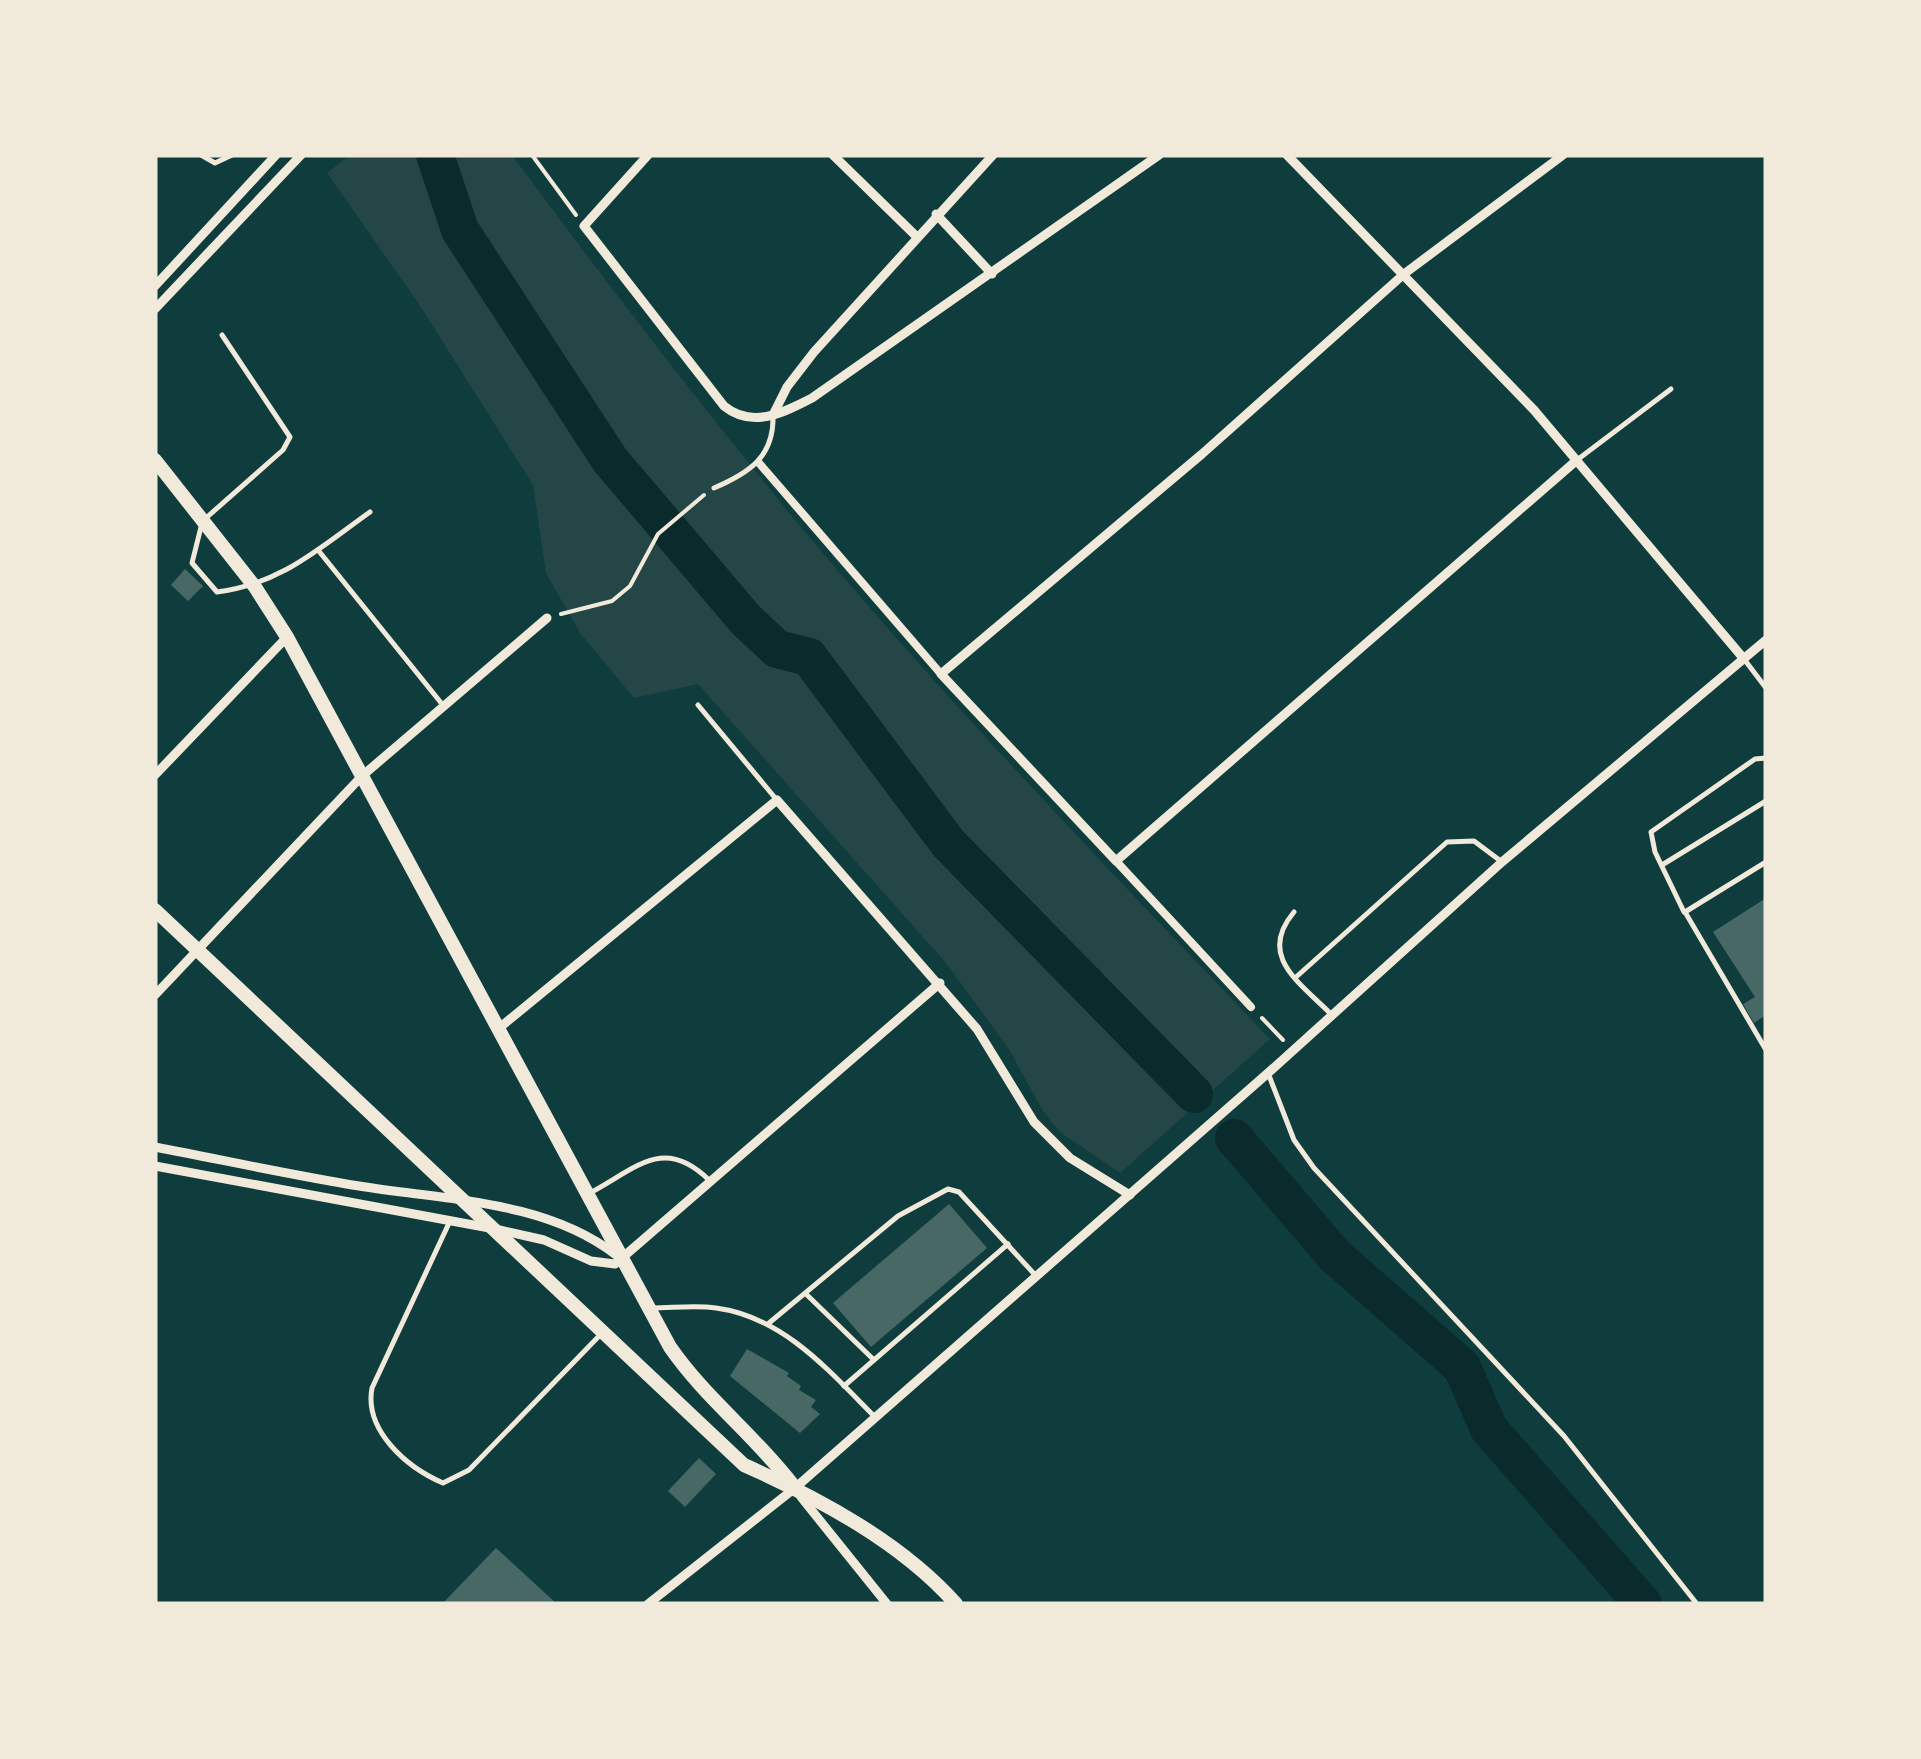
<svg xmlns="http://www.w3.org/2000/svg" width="1921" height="1759" viewBox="0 0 1921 1759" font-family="Rubik,sans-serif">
	<rect width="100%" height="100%" fill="#0f3d3e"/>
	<!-- green -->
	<path fill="#244646" d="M350,155H512C605,281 700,405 800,526C949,704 1110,871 1270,1039L1120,1173L1060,1132L1043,1111L1010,1051L947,964L698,684L634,698L580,633L546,573L533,485L419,304L327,173Z"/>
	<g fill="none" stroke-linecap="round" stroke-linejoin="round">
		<!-- river -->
		<g stroke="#0a2a2b" stroke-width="38">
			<path d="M435,155L460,230L610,460L746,620L777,649L809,657L948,843L1194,1094"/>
			<path d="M1234,1138L1335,1256L1462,1367L1489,1429L1643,1604"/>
		</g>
	</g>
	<!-- building -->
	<g fill="#486865">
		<path d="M185,569L203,586L188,601L171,585Z"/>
		<path d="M1766,898V1015L1754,1023L1743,1004L1755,997L1713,932Z"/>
		<path d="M949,1204L987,1248L871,1347L833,1303Z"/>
		<path d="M747,1349L789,1373L787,1376L801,1386L799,1390L816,1400L811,1407L820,1414L800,1433L730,1376Z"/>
		<path d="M699,1458L716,1474L685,1507L668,1491Z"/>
		<path d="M496,1548L557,1604H442Z"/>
	</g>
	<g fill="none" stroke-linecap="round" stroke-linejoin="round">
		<!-- path -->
		<g stroke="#f1e9da" stroke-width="4">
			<path d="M532,155L576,215"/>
			<path d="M561,614L612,601L630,586L658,534L704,495"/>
			<path d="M1262,1018L1283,1040"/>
		</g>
		<!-- service -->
		<g stroke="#f1e9da" stroke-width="5">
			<path d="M201,155L215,163L232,155"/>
			<path d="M1577,460L1671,389"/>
			<path d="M714,488C749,473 774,457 773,416"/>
			<path d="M206,518L283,450L290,437L222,335"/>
			<path d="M201,527L192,563L217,592C281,584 318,549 370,512"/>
			<path d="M318,550L442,704"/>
			<path d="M1744,659L1766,688"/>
			<path d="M698,705L776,799"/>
			<path d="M1766,862L1685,912L1766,1050"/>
			<path d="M1662,865L1766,801"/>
			<path d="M1294,912C1257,956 1299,982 1331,1014"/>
			<path d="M1684,912L1655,852L1651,832L1755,759L1766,758"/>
			<path d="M1295,978L1447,842L1474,841L1502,862"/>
			<path d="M1268,1073L1294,1140L1314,1168L1564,1436L1697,1604"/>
			<path d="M588,1194C636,1169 663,1135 709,1180"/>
			<path d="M450,1221L372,1388C364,1430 406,1467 443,1483L469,1470L602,1333"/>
			<path d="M806,1294L874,1360"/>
			<path d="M652,1308C673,1308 695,1305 716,1308C784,1317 830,1372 876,1418"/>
			<path d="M769,1323L898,1216L948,1189L959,1192L1037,1277"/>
			<path d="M844,1386L1008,1244"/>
		</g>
		<!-- pedestrian -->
		<g stroke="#f1e9da" stroke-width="8">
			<path d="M759,463L941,674"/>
			<path d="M1116,861L1251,1007"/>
		</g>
		<!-- minor -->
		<g stroke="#f1e9da" stroke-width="9">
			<path d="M648,155L584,226L724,406C752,429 783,413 812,398L1159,155"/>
			<path d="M833,155L917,237"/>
			<path d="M1287,155L1534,410L1744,659"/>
			<path d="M1563,155L1404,274L1202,454L941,674L1116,861L1577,460"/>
			<path d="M936,214L992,274"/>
			<path d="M155,286L276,155"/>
			<path d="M155,309L301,155"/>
			<path d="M773,415L787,387L814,352L993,155"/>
			<path d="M155,775L287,637"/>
			<path d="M155,995L362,776L547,618"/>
			<path d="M498,1029L777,800L977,1029L1034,1122L1070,1158L1130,1195"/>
			<path d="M155,1147C223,1160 291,1175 359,1186C444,1200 545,1200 616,1255"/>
			<path d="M155,1166L495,1229L544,1240L591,1261L615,1264L940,983"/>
			<path d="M801,1497L887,1604"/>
			<path d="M648,1604L795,1488L1268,1073L1502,862L1766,640"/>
		</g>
		<!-- secondary -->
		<g stroke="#f1e9da" stroke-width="14">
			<path d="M155,460L255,587L287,637L670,1347C706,1399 757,1437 795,1488"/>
			<path d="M155,910L744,1465C818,1498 901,1542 956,1604"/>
		</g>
	</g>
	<!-- border -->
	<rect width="1921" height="1759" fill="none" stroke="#f1e9da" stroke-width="315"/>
</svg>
